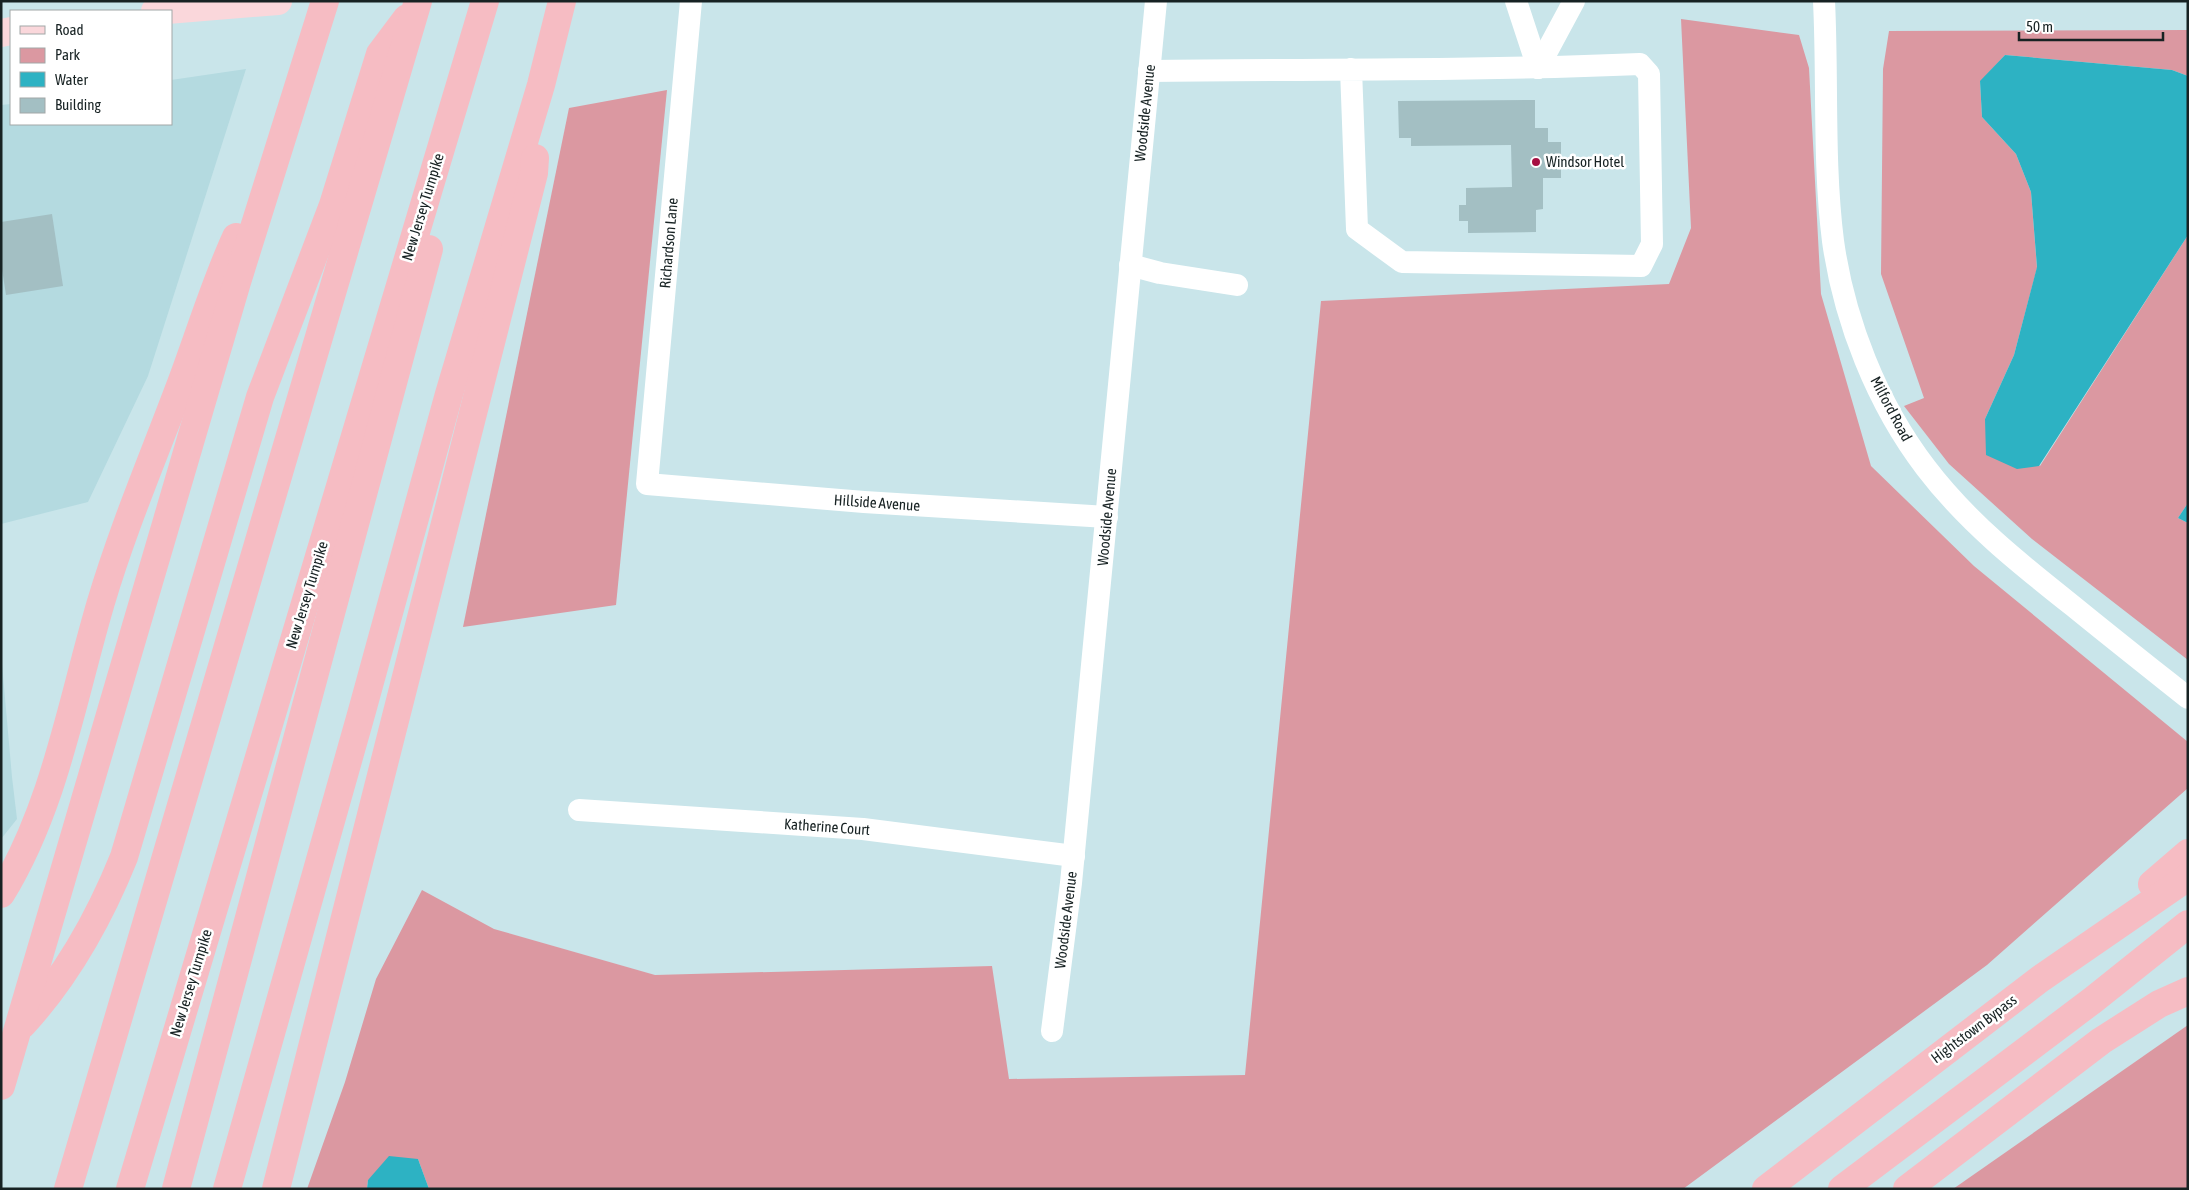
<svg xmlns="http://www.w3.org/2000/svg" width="2189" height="1190" viewBox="0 0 2189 1190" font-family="'Asap Condensed',sans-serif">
	<rect width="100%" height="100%" fill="#c9e5ea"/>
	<!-- built -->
	<g fill="#b4dae0">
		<path d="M246,69L148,376L88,502L1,524V105L11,104V124H171V80Z"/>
		<path d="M1,653L12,777L17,819L1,839Z"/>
	</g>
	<!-- green -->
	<g fill="#db98a1">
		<path d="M1681,19L1799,35L1809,68L1821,294L1871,466L1974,566L2188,742V788L1987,965L1683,1189H429L418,1159L368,1180L367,1189H307L345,1082L376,979L422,890L494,929L655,975L992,966L1009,1079L1245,1075L1321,301L1669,284L1691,228Z"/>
		<path d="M2188,30V76L2172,70L2005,55L1980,82L1982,117L2016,154L2031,192L2037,268L2014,355L1985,419L2040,466L2188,235V503L2178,518L2188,523V660L2032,539L1949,464L1904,406L1924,398L1881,274L1883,69L1889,31Z"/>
		<path d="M667,90L616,605L463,627L569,108Z"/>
		<path d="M2188,1025V1189H1953Z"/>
	</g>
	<!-- water -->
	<g fill="#2db2c3">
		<path d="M2005,55L2172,70L2188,76V235L2039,466L2017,469L1986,455L1985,419L2014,355L2037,267L2031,192L2016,154L1982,117L1980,81Z"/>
		<path d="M2188,503V523L2178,518Z"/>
		<path d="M389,1156L418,1159L429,1189H367L368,1180Z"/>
	</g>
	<!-- building -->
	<g fill="#a3bfc3">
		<path d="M1535,100V128H1548V142H1561V178H1543V209L1536,210V232L1468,233V221H1459V205H1466V188L1512,187L1511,145L1411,146V138H1399L1398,101Z"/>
		<path d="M52,214L63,286L6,295L1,263V222Z"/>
	</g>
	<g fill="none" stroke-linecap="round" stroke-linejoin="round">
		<!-- minor -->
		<g stroke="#fff" stroke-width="22">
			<path d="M691,1L647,484L864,502L1107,517"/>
			<path d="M1516,1L1538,68"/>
			<path d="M1824,1C1828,81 1823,162 1833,241C1844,320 1877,404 1926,468C1967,522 2020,564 2073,606C2111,637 2149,667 2188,698"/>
			<path d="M1538,68L1574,1"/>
			<path d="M1149,71C1313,69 1476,71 1640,64L1649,74L1652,244L1641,266L1402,262L1357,229L1351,69"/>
			<path d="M1130,265L1160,273L1237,285"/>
			<path d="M579,810L863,829L1074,856"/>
			<path d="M1052,1031L1071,883L1156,1"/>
		</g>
		<!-- major -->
		<g stroke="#fad7db" stroke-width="28">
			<path d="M155,11L278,1"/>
			<path d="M1,33L11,31"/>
		</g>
		<!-- highway -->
		<g stroke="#f6bcc3" stroke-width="28">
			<path d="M2152,884L2188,853"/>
			<path d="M1,894C55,806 72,700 101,602C123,528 153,458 180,386C199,336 214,285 236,237"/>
			<path d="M23,1024C68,975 99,919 124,857L260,397L333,205L380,54L407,18"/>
			<path d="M1,1086L237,282L325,1"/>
			<path d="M68,1189L418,1"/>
			<path d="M130,1189L485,1"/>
			<path d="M176,1189L429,249"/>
			<path d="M227,1189L362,711L449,394L541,85L562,1"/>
			<path d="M276,1189L534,173L535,158"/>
			<path d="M1766,1189L2040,979L2188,877"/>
			<path d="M1842,1189L2093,1000L2188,924"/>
			<path d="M1907,1189L2101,1041L2159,1004L2188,991"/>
		</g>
	</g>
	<!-- markers -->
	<circle fill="#a60f42" stroke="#fff" stroke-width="2" cx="1536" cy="162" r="5"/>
	<g text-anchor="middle" stroke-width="5" stroke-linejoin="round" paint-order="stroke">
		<!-- street labels -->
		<g font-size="15" fill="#172223" stroke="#fff">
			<text transform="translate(1145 113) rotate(-84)" y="5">Woodside Avenue</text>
			<text transform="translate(423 207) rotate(-73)" y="5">New Jersey Turnpike</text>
			<text transform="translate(669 243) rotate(-85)" y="5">Richardson Lane</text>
			<text transform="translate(1891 409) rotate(62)" y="5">Milford Road</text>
			<text transform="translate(877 503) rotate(4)" y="5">Hillside Avenue</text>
			<text transform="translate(1107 517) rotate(-85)" y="5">Woodside Avenue</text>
			<text transform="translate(307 595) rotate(-73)" y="5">New Jersey Turnpike</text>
			<text transform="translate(827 827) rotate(4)" y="5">Katherine Court</text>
			<text transform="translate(1066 920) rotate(-83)" y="5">Woodside Avenue</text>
			<text transform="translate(191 983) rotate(-73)" y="5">New Jersey Turnpike</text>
			<text transform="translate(1974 1029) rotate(-37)" y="5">Hightstown Bypass</text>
		</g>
		<!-- poi labels -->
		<g font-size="15" fill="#172223" stroke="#fff" text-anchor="start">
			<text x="1546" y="167">Windsor Hotel</text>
		</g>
	</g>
	<!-- border -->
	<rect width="2189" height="1190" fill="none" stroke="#172223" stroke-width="5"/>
	<!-- legend -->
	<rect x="10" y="10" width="162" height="115" fill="#ffffff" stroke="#a2a7a7"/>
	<rect x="20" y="26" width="25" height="8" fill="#fad7db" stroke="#a2a7a7"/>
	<text x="55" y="35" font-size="15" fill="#172223">Road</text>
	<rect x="20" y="48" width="25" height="15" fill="#db98a1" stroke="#a2a7a7"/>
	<text x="55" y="60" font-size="15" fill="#172223">Park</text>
	<rect x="20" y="72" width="25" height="15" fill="#2db2c3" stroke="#a2a7a7"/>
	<text x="55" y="85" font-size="15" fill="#172223">Water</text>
	<rect x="20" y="98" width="25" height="15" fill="#a3bfc3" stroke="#a2a7a7"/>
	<text x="55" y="110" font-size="15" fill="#172223">Building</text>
	<!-- scale -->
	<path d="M2019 32v8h144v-8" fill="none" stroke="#172223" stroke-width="2.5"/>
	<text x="2026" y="32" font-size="15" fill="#172223" stroke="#ffffff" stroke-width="4" paint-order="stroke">50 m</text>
</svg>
